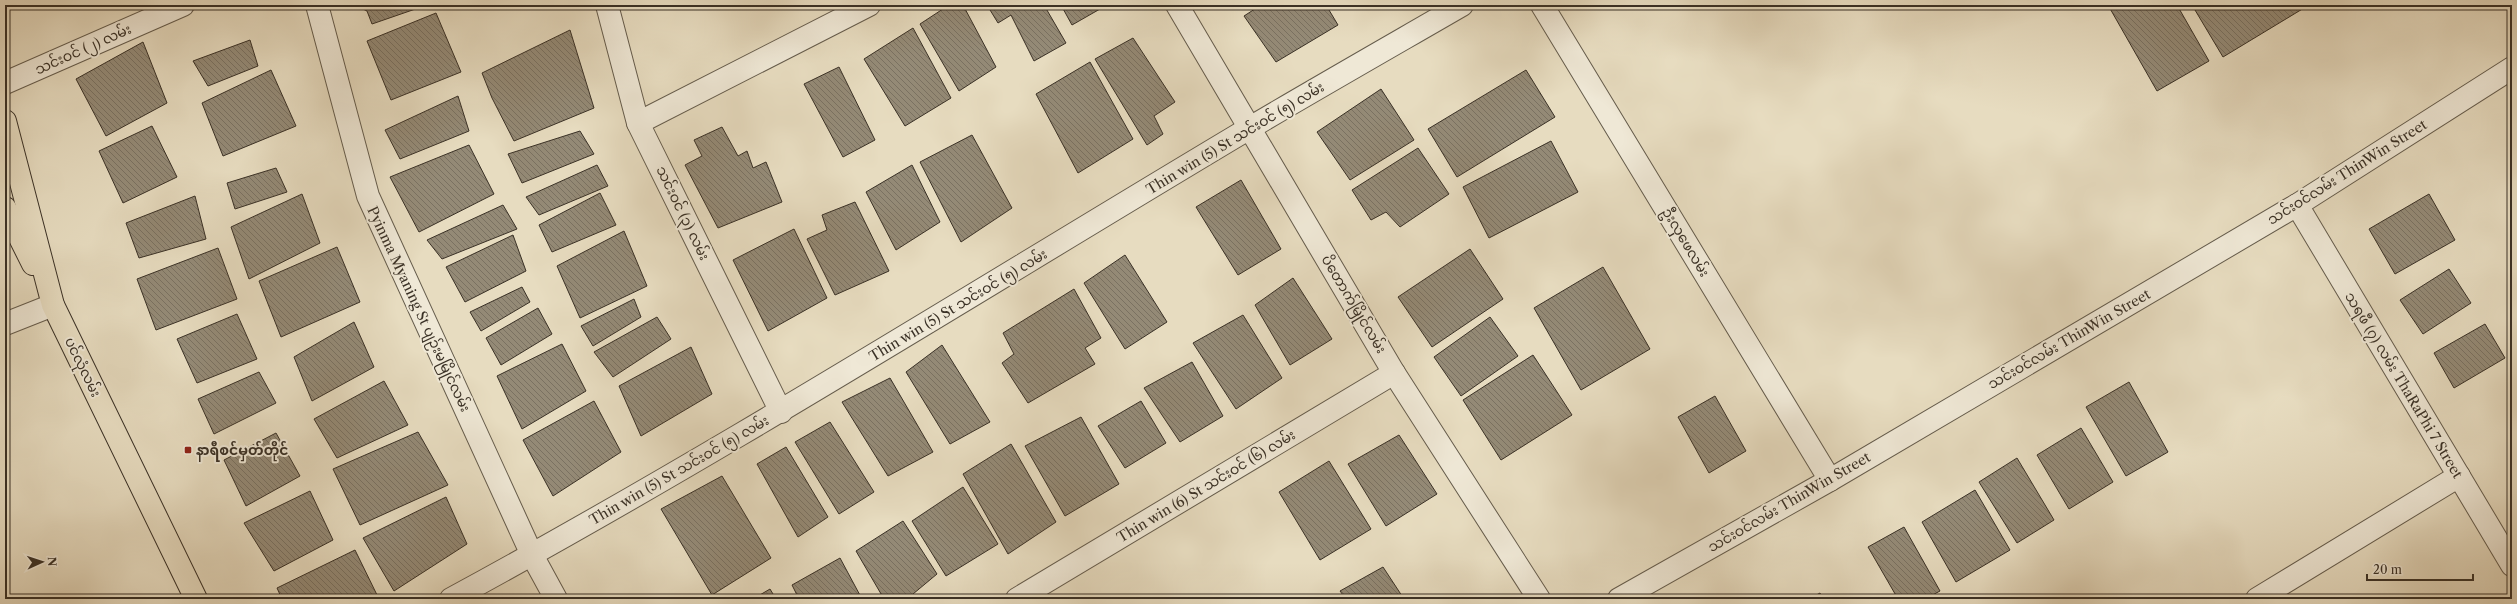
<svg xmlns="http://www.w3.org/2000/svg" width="2517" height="604" viewBox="0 0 2517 604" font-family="'Libre Caslon Text','Noto Sans Myanmar',serif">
	<defs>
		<pattern id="building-back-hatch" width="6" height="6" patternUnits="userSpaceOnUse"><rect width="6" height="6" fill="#948a76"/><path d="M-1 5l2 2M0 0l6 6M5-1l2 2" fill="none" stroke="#7a7161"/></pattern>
	</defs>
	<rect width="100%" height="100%" fill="#e7dcc0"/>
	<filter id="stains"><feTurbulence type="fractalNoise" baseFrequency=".005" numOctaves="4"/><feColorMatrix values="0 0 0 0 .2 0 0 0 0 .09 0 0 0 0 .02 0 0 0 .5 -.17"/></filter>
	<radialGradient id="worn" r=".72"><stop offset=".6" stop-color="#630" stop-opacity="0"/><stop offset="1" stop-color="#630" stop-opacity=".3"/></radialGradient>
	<!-- building -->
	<g fill="url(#building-back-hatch)" stroke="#3a3126">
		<path d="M355,5H427L372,24L367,11Z"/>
		<path d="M949,5H963L996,67L959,91L920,24Z"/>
		<path d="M987,5H1044L1066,43L1034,61L1011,15L998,23Z"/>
		<path d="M1061,5H1107L1072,25Z"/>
		<path d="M1261,5H1326L1338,25L1276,62L1244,16Z"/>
		<path d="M2108,5H2177L2209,61L2157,91Z"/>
		<path d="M2204,5H2309L2223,57L2195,10Z"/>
		<path d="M436,13L461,72L391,100L367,41Z"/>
		<path d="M913,28L951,98L905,126L864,59Z"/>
		<path d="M570,30L594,108L514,141L492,98L482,73Z"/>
		<path d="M1133,38L1175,102L1154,116L1163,134L1147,145L1095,59Z"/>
		<path d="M250,40L258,66L208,86L193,61Z"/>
		<path d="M143,42L167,103L106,136L76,79Z"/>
		<path d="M1090,62L1133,139L1078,173L1036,94Z"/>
		<path d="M839,67L875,140L843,157L804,84Z"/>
		<path d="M271,70L296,126L223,156L202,103Z"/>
		<path d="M1526,70L1555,117L1457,177L1428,129Z"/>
		<path d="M1381,89L1414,140L1350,180L1317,132Z"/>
		<path d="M458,96L469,131L400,159L385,130Z"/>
		<path d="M152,126L177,177L123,203L99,151Z"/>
		<path d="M722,127L738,156L747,151L753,168L766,162L782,202L718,228L685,165L702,156L694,140Z"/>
		<path d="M580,131L594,154L522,183L508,154Z"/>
		<path d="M972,135L1012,208L961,242L920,162Z"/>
		<path d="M1551,141L1578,192L1489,238L1463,187Z"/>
		<path d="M469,145L494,194L419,232L390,177Z"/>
		<path d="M1418,148L1449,194L1400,227L1386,212L1371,220L1352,190Z"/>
		<path d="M597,165L608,186L539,215L526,197Z"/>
		<path d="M912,165L940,222L896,250L866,192Z"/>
		<path d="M276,168L287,192L235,209L227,183Z"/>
		<path d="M1241,180L1281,249L1238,275L1196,207Z"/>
		<path d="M600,193L616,225L552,252L539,225Z"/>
		<path d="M302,194L320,243L249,279L231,227Z"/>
		<path d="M2429,194L2455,240L2395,274L2369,229Z"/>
		<path d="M195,196L206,239L139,258L126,223Z"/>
		<path d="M855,202L889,271L835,295L807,239L827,230L822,215Z"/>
		<path d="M503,205L517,229L442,259L427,240Z"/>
		<path d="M794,229L827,298L768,331L733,260Z"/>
		<path d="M624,231L647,286L580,318L557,266Z"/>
		<path d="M513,235L526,271L465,302L446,267Z"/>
		<path d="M337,247L360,302L281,337L259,281Z"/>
		<path d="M218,248L237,299L156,330L137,279Z"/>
		<path d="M1470,249L1503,299L1432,347L1398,297Z"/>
		<path d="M1125,255L1167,322L1125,349L1084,283Z"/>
		<path d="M1603,267L1650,349L1581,390L1534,308Z"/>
		<path d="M2449,269L2471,303L2423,334L2400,300Z"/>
		<path d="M1293,278L1332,339L1290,365L1255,305Z"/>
		<path d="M522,287L530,302L481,331L470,312Z"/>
		<path d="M1074,289L1101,338L1085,348L1095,364L1028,403L1002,363L1014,354L1003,333Z"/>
		<path d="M634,299L641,317L593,346L581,326Z"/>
		<path d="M538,308L552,334L501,365L486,338Z"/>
		<path d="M237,314L257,359L197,383L177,339Z"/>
		<path d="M1243,315L1282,378L1236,409L1193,343Z"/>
		<path d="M657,317L671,339L613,377L594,352Z"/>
		<path d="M1490,317L1518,356L1461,396L1434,357Z"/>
		<path d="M354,322L374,367L312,401L294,357Z"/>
		<path d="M2485,324L2505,358L2454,388L2434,353Z"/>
		<path d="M562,344L586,391L522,429L497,376Z"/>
		<path d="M942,345L990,422L950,444L906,372Z"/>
		<path d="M691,347L712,394L641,436L619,386Z"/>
		<path d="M1533,355L1572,415L1501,460L1463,400Z"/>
		<path d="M1192,362L1223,416L1180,442L1144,388Z"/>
		<path d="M259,372L276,403L214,434L198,399Z"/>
		<path d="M890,378L933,452L888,476L842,402Z"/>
		<path d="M384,381L408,425L337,458L314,419Z"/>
		<path d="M2129,382L2168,452L2126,476L2086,407Z"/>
		<path d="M1715,396L1746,451L1709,473L1678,417Z"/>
		<path d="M594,401L621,452L553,496L523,440Z"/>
		<path d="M1141,401L1166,443L1125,468L1098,426Z"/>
		<path d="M1081,417L1119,484L1065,516L1025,446Z"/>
		<path d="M830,422L874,492L839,514L795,442Z"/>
		<path d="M2081,428L2113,482L2069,509L2037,455Z"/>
		<path d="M418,432L448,485L360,525L333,469Z"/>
		<path d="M276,433L300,476L246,506L224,460Z"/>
		<path d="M1399,435L1437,494L1386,526L1348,464Z"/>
		<path d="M1011,444L1056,522L1008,554L963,474Z"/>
		<path d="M786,447L828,517L798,537L757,464Z"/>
		<path d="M2017,458L2054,520L2017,543L1979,482Z"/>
		<path d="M1329,461L1371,529L1320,560L1279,492Z"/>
		<path d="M722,476L771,558L712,595L661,509Z"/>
		<path d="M963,487L998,544L946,576L912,521Z"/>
		<path d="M1975,490L2010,550L1956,582L1922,522Z"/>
		<path d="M310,491L333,540L274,571L244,523Z"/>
		<path d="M446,497L467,544L394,591L363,538Z"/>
		<path d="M903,521L937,574L907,599H884L856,551Z"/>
		<path d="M1904,527L1940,591L1925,599H1898L1868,547Z"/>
		<path d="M355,550L379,599H282L277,588Z"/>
		<path d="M840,558L862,599H799L792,585Z"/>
		<path d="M1383,567L1404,599H1346L1340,591Z"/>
		<path d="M770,589L776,599H753Z"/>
		<path d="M1820,593L1823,599H1809Z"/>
	</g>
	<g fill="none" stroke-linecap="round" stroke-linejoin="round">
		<defs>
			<g id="minor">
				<path d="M317,5L368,196L532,555L556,599"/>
				<path d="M607,5L638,123L781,412"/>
				<path d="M1177,5L1394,373L1539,599"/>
				<path d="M1542,5L1830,480"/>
				<path d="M5,83L183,5"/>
				<path d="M638,123L869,5"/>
				<path d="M2297,205L2512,565"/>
				<path d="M5,324L53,305"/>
				<path d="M451,599C722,452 983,287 1248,129C1319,87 1391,46 1462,5"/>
				<path d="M1017,599L1394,373"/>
				<path d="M1619,599L1830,480L2297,205L2512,68"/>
				<path d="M2257,599L2459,476"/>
			</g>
			<g id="primary">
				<path d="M5,121L53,305L196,599"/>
				<path d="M5,208L33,264"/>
			</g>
		</defs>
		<!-- minor casing -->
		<use href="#minor" stroke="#655c4c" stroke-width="24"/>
		<!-- primary casing -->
		<use href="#primary" stroke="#3a3126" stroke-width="24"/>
		<!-- minor -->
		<use href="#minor" stroke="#efe8d6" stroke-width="22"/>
		<!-- primary -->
		<use href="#primary" stroke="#e7dcc0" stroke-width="22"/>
	</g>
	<!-- markers -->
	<rect fill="#8f2418" stroke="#efe8d6" stroke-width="1.5" x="184" y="446" width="8" height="8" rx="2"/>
	<g text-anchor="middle" stroke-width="4" stroke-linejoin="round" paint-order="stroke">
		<!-- street labels -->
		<g font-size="14" fill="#3a3126" stroke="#efe8d6">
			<text transform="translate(83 49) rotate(-24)" y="5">သင်းဝင် (၂) လမ်း</text>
			<text transform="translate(1235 138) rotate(-31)" y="5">Thin win (5) St သင်းဝင် (၅) လမ်း</text>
			<text transform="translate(2347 172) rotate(-32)" y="5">သင်းဝင်လမ်း ThinWin Street</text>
			<text transform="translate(683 213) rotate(64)" y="5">သင်းဝင် (၃) လမ်း</text>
			<text transform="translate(1686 242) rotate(59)" y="5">ဦးလှဖေလမ်း</text>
			<text transform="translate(1354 304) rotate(59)" y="5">ပိတောက်မြိုင်လမ်း</text>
			<text transform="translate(958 305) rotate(-31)" y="5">Thin win (5) St သင်းဝင် (၅) လမ်း</text>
			<text transform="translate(419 309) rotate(65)" y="5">Pyinma Myaning St ပျဉ်းမမြိုင်လမ်း</text>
			<text transform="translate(2069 339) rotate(-30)" y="5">သင်းဝင်လမ်း ThinWin Street</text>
			<text transform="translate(83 367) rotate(64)" y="5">ပင်လုံလမ်း</text>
			<text transform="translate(2404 385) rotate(59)" y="5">သရဖီ (၇) လမ်း ThaRaPhi 7 Street</text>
			<text transform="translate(679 470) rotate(-30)" y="5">Thin win (5) St သင်းဝင် (၅) လမ်း</text>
			<text transform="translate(1206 486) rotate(-31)" y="5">Thin win (6) St သင်းဝင် (၆) လမ်း</text>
			<text transform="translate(1789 502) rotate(-30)" y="5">သင်းဝင်လမ်း ThinWin Street</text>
		</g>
		<!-- poi labels -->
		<g font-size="14" font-weight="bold" fill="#3a3126" stroke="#efe8d6" text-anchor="start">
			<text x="196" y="455">နာရီစင်မှတ်တိုင်</text>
		</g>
	</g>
	<!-- margin -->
	<rect width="2517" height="604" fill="none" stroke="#e7dcc0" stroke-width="20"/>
	<rect x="6" y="6" width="2505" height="592" fill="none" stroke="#3a3126" stroke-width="2"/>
	<rect x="10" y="10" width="2497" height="584" fill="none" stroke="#3a3126"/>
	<!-- north arrow -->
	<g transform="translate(42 562) rotate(87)" stroke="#efe8d6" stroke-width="3" paint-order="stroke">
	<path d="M0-3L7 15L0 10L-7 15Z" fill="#3a3126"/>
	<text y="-6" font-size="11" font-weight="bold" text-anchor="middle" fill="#3a3126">N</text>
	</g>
	<!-- scale -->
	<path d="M2367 574v6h106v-6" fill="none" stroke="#3a3126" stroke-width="2"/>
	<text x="2373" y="574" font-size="12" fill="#3a3126" stroke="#efe8d6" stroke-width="3" paint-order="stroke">20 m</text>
	<rect width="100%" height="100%" filter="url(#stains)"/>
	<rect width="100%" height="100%" fill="url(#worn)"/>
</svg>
